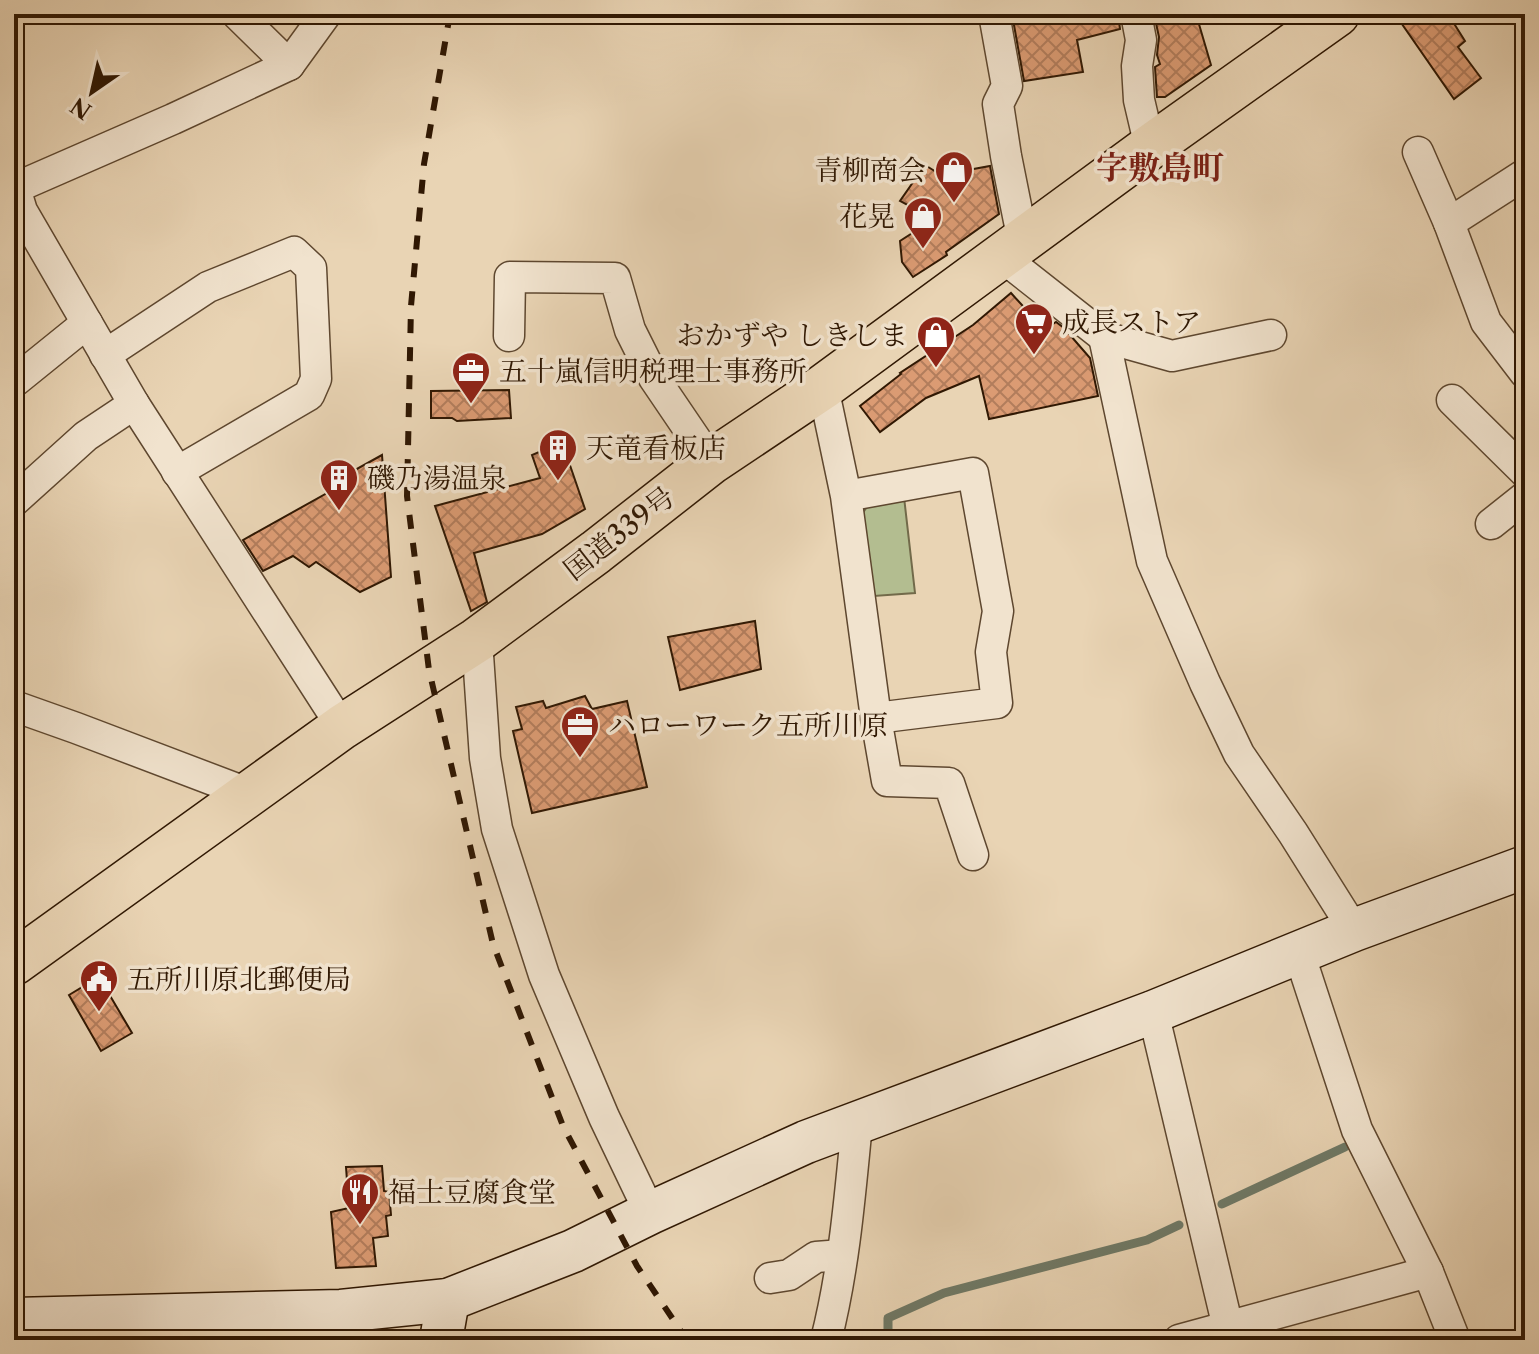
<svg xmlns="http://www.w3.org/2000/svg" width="1539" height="1354" viewBox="0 0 1539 1354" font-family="'Libre Caslon Text','Noto Serif JP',serif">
	<defs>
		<pattern id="building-cross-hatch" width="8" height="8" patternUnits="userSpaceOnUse" patternTransform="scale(2)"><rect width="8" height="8" fill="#db9b73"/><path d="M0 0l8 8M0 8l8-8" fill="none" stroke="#b27d5c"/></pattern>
	</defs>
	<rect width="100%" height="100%" fill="#e9d4b4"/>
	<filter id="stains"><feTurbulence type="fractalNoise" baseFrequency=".0025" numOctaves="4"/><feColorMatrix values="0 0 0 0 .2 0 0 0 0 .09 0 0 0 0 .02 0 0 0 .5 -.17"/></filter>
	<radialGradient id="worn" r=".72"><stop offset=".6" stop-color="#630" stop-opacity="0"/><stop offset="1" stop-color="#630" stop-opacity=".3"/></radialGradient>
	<!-- green -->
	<path fill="#b3bd90" stroke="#726a4a" stroke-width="2" d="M904,497L915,593L874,596L862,514L869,504Z"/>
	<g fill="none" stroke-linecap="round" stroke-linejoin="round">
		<!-- stream -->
		<g stroke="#6f7966" stroke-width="9">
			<path d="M1222,1204L1345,1147"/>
			<path d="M888,1340V1318L944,1293L1147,1240L1179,1225"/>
		</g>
	</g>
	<!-- building -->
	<g fill="url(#building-cross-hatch)" stroke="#301803" stroke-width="2">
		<path d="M1012,14H1118L1120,29L1077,40L1083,72L1024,81Z"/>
		<path d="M1154,14H1196L1211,65L1165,97H1157L1155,67L1160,64L1157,55L1159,37Z"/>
		<path d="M1395,14H1448L1465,41L1458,47L1481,78L1454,99Z"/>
		<path d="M925,165L941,175L990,166L999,214L946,252L947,255L913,277L902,262L900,241L934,219L900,201Z"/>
		<path d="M1011,293L1032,316L1038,309L1053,324L1056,322L1064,328L1090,358L1098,396L989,419L979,376L926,398L880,432L860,406L901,374L900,373L973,325Z"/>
		<path d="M509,390L511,418L457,421L452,418H431V391Z"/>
		<path d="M562,442L585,509L542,534L474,553L487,602L471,611L435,506L540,478L532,455Z"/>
		<path d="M382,455L391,577L360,592L316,562L309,567L293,556L263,571L243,540L345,483L344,476Z"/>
		<path d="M755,621L761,669L680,690L668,637Z"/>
		<path d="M585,696L592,709L627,701L647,787L532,813L513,731L522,729L516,707L543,701L546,708Z"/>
		<path d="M99,977L132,1033L101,1051L69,995Z"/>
		<path d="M382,1166L384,1191L389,1192L391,1215L386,1216L388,1236L373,1238L376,1266L336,1268L331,1212L349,1208L346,1167Z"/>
	</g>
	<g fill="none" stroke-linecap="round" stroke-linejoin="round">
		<defs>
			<g id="street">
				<path d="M237,14L289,65L173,119L15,188L22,211L134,404L342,727"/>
				<path d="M994,14L1007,86L998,104L1006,156L1023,241"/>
				<path d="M1136,14L1141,40L1137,66L1139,100L1150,147"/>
				<path d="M289,65L326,14"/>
				<path d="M1418,152L1449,223"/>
				<path d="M1525,174L1449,223L1486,322L1525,373"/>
				<path d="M1001,256L1104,337L1172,356L1271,335"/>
				<path d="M509,336L510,277L615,278L630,330L654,378L711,462"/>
				<path d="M1104,337L1152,561L1205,683L1239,754L1293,833L1354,930"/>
				<path d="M105,355L208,287L294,252L311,268L316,379L309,395L177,472"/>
				<path d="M14,382L87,323"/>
				<path d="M823,387L846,496L876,718L997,703L991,652L998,611L973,473L846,496"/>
				<path d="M1452,400L1525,472"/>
				<path d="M14,501L86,436L134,404"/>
				<path d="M1491,524L1525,497"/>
				<path d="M477,640L485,758L497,829L544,975L604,1117L650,1213"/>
				<path d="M14,706L76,728L250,794"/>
				<path d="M876,718L887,781L949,783L973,855"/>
				<path d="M1299,953L1357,1130L1428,1272L1455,1340"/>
				<path d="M1153,1012L1231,1340"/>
				<path d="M770,1278L789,1275L816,1257L842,1255"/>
				<path d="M826,1340C844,1269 850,1196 857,1123"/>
				<path d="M1179,1340L1428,1272"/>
			</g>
			<g id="secondary">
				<path d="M14,1319L341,1311L448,1300L573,1251L650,1213L806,1142L1153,1012L1354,930L1525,867"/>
				<path d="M441,1340L448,1300"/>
			</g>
			<path id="highway" d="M14,963L342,727L477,640L596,552L711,462L823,387L1150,147L1337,14"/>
		</defs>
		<!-- street casing -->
		<use href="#street" stroke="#5e472f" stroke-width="33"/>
		<!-- secondary casing -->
		<use href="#secondary" stroke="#301803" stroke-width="45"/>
		<!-- highway casing -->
		<use href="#highway" stroke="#301803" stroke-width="47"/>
		<!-- street -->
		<use href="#street" stroke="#f1e3ce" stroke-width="30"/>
		<!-- secondary -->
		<use href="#secondary" stroke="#f1e3ce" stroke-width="42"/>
		<!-- highway -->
		<use href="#highway" stroke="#e9d4b4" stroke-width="44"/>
		<!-- rail -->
		<path stroke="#301803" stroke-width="6" stroke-dasharray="14 14" stroke-linecap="butt" d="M450,14L424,164L411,306L407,496L429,670L493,944L563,1126L637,1266L687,1340"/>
	</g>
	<!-- icons -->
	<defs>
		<symbol id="shop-pin" viewBox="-11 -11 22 30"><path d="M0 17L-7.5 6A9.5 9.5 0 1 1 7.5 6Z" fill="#8f2418" stroke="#f1e3ce"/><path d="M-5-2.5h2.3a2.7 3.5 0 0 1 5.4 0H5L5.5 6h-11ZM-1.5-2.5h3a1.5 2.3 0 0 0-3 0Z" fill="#fff"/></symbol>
		<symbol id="supermarket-pin" viewBox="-11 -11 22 30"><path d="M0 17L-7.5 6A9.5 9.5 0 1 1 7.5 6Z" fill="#8f2418" stroke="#f1e3ce"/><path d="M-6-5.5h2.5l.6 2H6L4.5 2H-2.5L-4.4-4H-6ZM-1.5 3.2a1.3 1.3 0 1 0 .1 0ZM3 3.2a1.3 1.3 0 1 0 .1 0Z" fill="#fff"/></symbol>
		<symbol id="office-pin" viewBox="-11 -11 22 30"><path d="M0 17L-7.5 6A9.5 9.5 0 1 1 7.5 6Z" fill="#8f2418" stroke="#f1e3ce"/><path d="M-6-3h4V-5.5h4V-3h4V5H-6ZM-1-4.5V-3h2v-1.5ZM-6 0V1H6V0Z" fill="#fff"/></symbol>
		<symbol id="building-pin" viewBox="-11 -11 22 30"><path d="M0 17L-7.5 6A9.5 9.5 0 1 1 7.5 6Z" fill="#8f2418" stroke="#f1e3ce"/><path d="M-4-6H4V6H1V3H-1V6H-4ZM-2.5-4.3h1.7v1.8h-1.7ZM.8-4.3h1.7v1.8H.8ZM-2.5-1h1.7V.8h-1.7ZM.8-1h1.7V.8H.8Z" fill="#fff"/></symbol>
		<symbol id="civic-pin" viewBox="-11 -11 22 30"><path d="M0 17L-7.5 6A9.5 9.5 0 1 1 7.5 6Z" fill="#8f2418" stroke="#f1e3ce"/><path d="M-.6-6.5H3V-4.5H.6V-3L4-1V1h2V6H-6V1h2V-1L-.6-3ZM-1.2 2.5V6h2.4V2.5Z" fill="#fff"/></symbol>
		<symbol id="restaurant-pin" viewBox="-11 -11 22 30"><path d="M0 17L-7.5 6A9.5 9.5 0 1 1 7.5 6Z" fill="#8f2418" stroke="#f1e3ce"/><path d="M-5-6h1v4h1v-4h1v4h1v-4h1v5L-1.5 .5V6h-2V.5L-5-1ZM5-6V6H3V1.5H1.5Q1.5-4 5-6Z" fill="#fff"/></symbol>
	</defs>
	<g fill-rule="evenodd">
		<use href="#shop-pin" x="932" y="148" width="44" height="60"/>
		<use href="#shop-pin" x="901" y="194" width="44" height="60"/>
		<use href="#supermarket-pin" x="1012" y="300" width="44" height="60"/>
		<use href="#shop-pin" x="914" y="313" width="44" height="60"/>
		<use href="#office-pin" x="449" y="349" width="44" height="60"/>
		<use href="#building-pin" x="536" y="426" width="44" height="60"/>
		<use href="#building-pin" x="317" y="456" width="44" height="60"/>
		<use href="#office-pin" x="558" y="703" width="44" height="60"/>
		<use href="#civic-pin" x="77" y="957" width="44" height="60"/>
		<use href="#restaurant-pin" x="338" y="1170" width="44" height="60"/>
	</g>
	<g text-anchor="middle" stroke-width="7" stroke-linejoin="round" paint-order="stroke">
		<!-- poi labels -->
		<g font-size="28" fill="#301803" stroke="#f1e3ce" text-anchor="start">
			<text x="926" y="180" text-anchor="end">青柳商会</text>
			<text x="895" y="226" text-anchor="end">花晃</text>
			<text x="1062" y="332">成長ストア</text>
			<text x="908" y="345" text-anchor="end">おかずや しきしま</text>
			<text x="499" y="381">五十嵐信明税理士事務所</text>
			<text x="586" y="458">天竜看板店</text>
			<text x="367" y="488">磯乃湯温泉</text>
			<text x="608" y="735">ハローワーク五所川原</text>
			<text x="127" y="989">五所川原北郵便局</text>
			<text x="388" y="1202">福士豆腐食堂</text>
		</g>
		<!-- street labels -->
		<g font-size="28" fill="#301803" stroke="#f1e3ce">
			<text transform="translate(619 533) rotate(-38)" y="10">国道339号</text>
		</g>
		<!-- quarter labels -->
		<g font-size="32" font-weight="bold" fill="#7a1f14" stroke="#f1e3ce">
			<text x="1160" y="179">字敷島町</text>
		</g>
	</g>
	<!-- margin -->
	<rect width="1539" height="1354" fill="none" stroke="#e9d4b4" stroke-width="48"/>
	<rect x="16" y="16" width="1507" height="1322" fill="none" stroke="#301803" stroke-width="4"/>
	<rect x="24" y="24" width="1491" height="1306" fill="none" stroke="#301803" stroke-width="2"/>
	<!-- north arrow -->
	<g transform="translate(92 92) rotate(214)" stroke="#f1e3ce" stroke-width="6" paint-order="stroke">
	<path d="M0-6L14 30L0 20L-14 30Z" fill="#301803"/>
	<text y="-12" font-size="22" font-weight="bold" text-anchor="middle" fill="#301803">N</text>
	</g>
	<rect width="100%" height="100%" filter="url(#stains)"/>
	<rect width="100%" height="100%" fill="url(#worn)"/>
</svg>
